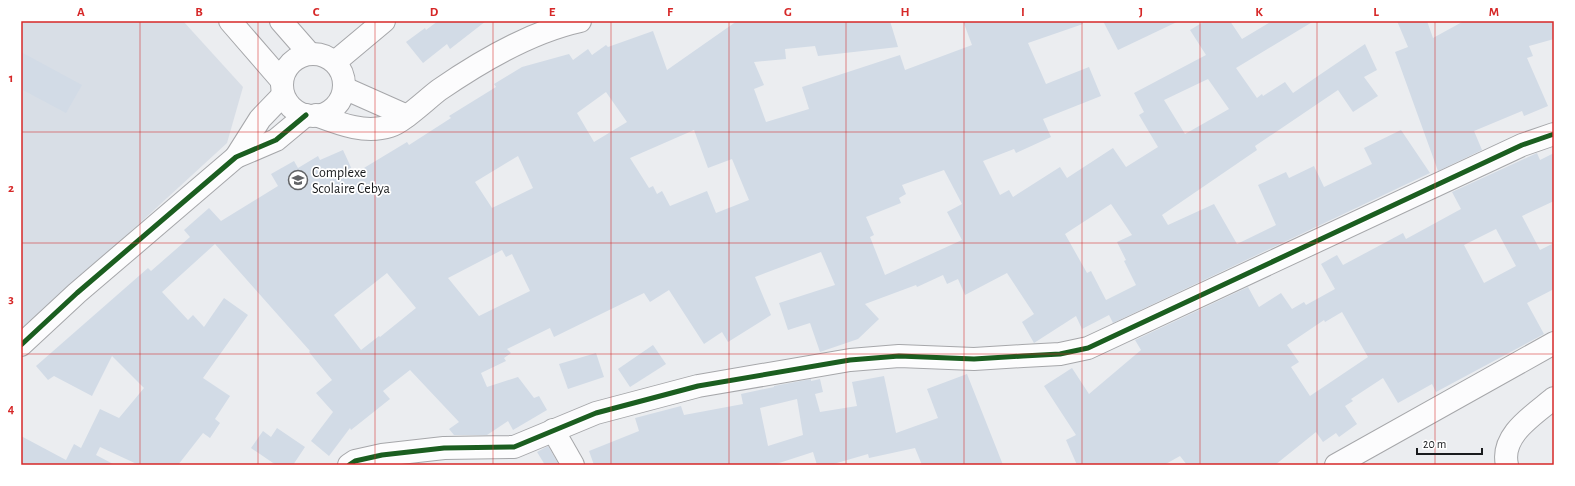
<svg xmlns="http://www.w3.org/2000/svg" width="1575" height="486" viewBox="0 0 1575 486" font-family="'Alegreya Sans',sans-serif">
	<rect width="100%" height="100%" fill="#ebedf0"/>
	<!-- built -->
	<path fill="#d8dee6" d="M21,21H183L243,87L227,143L21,332Z"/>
	<!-- building -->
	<g fill="#d2dbe6" fill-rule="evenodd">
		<path d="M438,21H486L450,49L447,44L423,63L406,42L425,28L426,30Z"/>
		<path d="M737,21H890L898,47L818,56L815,46L785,49L786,59L754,62L764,85L754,89L766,122L809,109L802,87L900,55L905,70L972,45L963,21H1082L1083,24L1028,43L1046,84L1089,67L1101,96L1043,119L1051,137L1016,153L1014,149L983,161L1000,195L1009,190L1013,197L1060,167L1067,178L1113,148L1126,167L1158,147L1139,115L1144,112L1134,93L1206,55L1190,30L1205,21H1230L1242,39L1272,21H1314L1236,68L1257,98L1262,94L1263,96L1285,82L1293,93L1365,44L1377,70L1364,77L1378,96L1353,112L1338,90L1255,146L1257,150L1162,215L1168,225L1214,204L1237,244L1276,225L1258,185L1286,172L1289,178L1314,166L1324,187L1372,164L1364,148L1401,130L1430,173L1113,323L1109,315L1082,329L1076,316L1034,343L1022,322L1034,314L1007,273L965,295L958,279L947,284L943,275L917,287L916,285L865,304L879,319L858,339L820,352L810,323L788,330L779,303L835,285L821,252L755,277L771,315L728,342L722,332L704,344L669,290L650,302L644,293L554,337L550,328L507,349L511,353L504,358L506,361L481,373L487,387L518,377L534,398L539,396L547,410L513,430L508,421L487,435H454L449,429L459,422L410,370L383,391L390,399L351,430L350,428L329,456L311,441L333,412L316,393L332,380L309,352L310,351L215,244L162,292L188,320L193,315L204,327L224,298L248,315L203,378L230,396L215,419L220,423L210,438L203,433L178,465H139L100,447L96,455L115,465H21V436L66,460L74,444L81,448L100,409L119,418L144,388L112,356L92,396L54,376L48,380L36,366L148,268L151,271L190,237L184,230L209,208L221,221L278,186L271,174L294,161L298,168L318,156L320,160L343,150L354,174L407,142L409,145L451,118L449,116L496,87L494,84L522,67L569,54L573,60L588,49L592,55L606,45L608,47L653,31L667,70ZM1208,79L1229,109L1185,134L1164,100ZM606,92L627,122L594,142L577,113ZM694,130L708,168L732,159L749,200L716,213L707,191L670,206L662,191L657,194L653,186L649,188L630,158ZM518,156L533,188L492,208L475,182ZM944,170L962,204L947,212L962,240L885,275L870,237L874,235L866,217L901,203L899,198L906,194L902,185ZM1111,204L1132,235L1117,242L1126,260L1124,261L1136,285L1106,300L1091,271L1087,273L1065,234ZM502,250L506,257L512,254L530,291L479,316L448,278ZM387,273L416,308L380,337L379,336L361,350L334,315Z"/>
		<path d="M1103,21H1179L1118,50Z"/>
		<path d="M1397,21H1427L1433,38L1464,21H1554V39L1529,46L1533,56L1527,58L1548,106L1524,116L1522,111L1474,131L1482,150L1438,171L1395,52L1408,47Z"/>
		<path d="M21,52L82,85L66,113L21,89Z"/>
		<path d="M1537,153L1540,160L1554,153V201L1522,216L1540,250L1554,243V289L1527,303L1544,334L1436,392L1432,384L1398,403L1383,378L1351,399L1353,401L1345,406L1357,424L1339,437L1336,433L1323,442L1316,432L1275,465H1187L1180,456L1164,465H1077L1066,440L1076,435L1044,386L1072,368L1089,394L1141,350L1135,340L1248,287L1259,307L1281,293L1292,309L1304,302L1306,305L1335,289L1321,264L1337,255L1343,265L1403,233L1406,239L1461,209L1452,192ZM1496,229L1516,266L1484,283L1464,245ZM1342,312L1368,357L1310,396L1291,367L1299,362L1287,345L1324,320L1325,322Z"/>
		<path d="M653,345L666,364L630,387L618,369Z"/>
		<path d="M596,353L604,377L568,389L559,364Z"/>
		<path d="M967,374L1003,465H922L915,448L869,458L868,454L830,465H817L813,452L773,465H594L589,451L639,431L635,418L681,406L684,415L743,404L741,394L774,387V386L811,379V381L820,379L823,392L815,394L820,412L857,406L852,382L884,376L896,433L938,418L927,389ZM797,399L803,435L768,446L760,408Z"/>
		<path d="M277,428L305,447L293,465H276L251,448L263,431L271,437Z"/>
		<path d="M548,446L559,465H545L537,452Z"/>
	</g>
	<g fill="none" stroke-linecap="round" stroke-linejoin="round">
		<defs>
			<g id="minor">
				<path d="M230,21L282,81"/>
				<path d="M281,21L309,53"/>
				<circle cx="313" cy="85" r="31"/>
				<path d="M335,62L384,21"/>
				<path d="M344,88L407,116"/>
				<path d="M316,115C340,124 365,134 390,126C402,123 427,99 439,90C481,61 530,32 580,21"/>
				<path d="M236,157L260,119L283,95"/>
				<path d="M21,345L77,293L236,157L276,140L306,115"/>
				<path d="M553,430L573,465"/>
				<path d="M349,465L355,461L382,455L444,448L514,447L596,413L698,386L850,360L899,356L974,359L1023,356L1060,354L1088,348L1522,145L1554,134"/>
				<path d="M1336,465L1554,343"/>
				<path d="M1507,465C1500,435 1534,415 1554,398"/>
			</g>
		</defs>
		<!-- minor casing -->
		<use href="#minor" stroke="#a6a7aa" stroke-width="24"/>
		<!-- minor -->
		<use href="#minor" stroke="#fcfcfd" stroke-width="22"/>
		<defs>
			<g id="cycleway">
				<path d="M21,345L77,293L236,157L276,140L306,115"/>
				<path d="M349,465L355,461L382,455L444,448L514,447L596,413L698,386L850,360L899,356L974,359L1023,356L1060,354L1088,348L1522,145L1554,134"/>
			</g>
		</defs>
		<!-- cycleway casing -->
		<use href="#cycleway" stroke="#fff" stroke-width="8"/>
		<!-- cycleway -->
		<use href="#cycleway" stroke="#1b5e20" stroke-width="5"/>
	</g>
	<!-- grid -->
	<path fill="none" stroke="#d62828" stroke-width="1" stroke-opacity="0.55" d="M140,21V465M258,21V465M375,21V465M493,21V465M611,21V465M729,21V465M846,21V465M964,21V465M1082,21V465M1200,21V465M1317,21V465M1435,21V465M21,132H1554M21,243H1554M21,354H1554"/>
	<!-- icons -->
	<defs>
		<symbol id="school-ring" viewBox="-11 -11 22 22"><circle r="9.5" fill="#fff" stroke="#626467" stroke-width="1.5"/><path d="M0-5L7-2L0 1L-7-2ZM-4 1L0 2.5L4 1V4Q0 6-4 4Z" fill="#626467"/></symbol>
	</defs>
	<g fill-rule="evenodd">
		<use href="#school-ring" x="287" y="169" width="22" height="22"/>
	</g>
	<g text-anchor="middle" stroke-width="3.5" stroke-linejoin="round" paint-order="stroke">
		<!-- poi labels -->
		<g font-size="14" fill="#191b1d" stroke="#fff" text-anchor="start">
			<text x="312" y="177">Complexe<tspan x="312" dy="16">Scolaire Cebya</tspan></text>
		</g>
	</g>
	<!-- border -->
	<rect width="1575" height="486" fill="none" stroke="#ffffff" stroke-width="44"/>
	<!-- scale -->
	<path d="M1417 448v6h65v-6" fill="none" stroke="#191b1d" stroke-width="2"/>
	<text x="1423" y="448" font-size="12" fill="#191b1d" stroke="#ffffff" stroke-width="3" paint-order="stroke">20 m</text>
	<rect x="22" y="22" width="1531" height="442" fill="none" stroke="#d62828" stroke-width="1.5"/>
	<g font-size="13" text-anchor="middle" font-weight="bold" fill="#d62828">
		<text x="81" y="16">A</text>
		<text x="199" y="16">B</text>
		<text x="316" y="16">C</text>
		<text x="434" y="16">D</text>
		<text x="552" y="16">E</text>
		<text x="670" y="16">F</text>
		<text x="788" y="16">G</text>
		<text x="905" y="16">H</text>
		<text x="1023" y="16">I</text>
		<text x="1141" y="16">J</text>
		<text x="1259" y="16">K</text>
		<text x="1376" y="16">L</text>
		<text x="1494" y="16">M</text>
		<text x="11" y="82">1</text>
		<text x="11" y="192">2</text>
		<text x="11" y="303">3</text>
		<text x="11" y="413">4</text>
	</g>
</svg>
